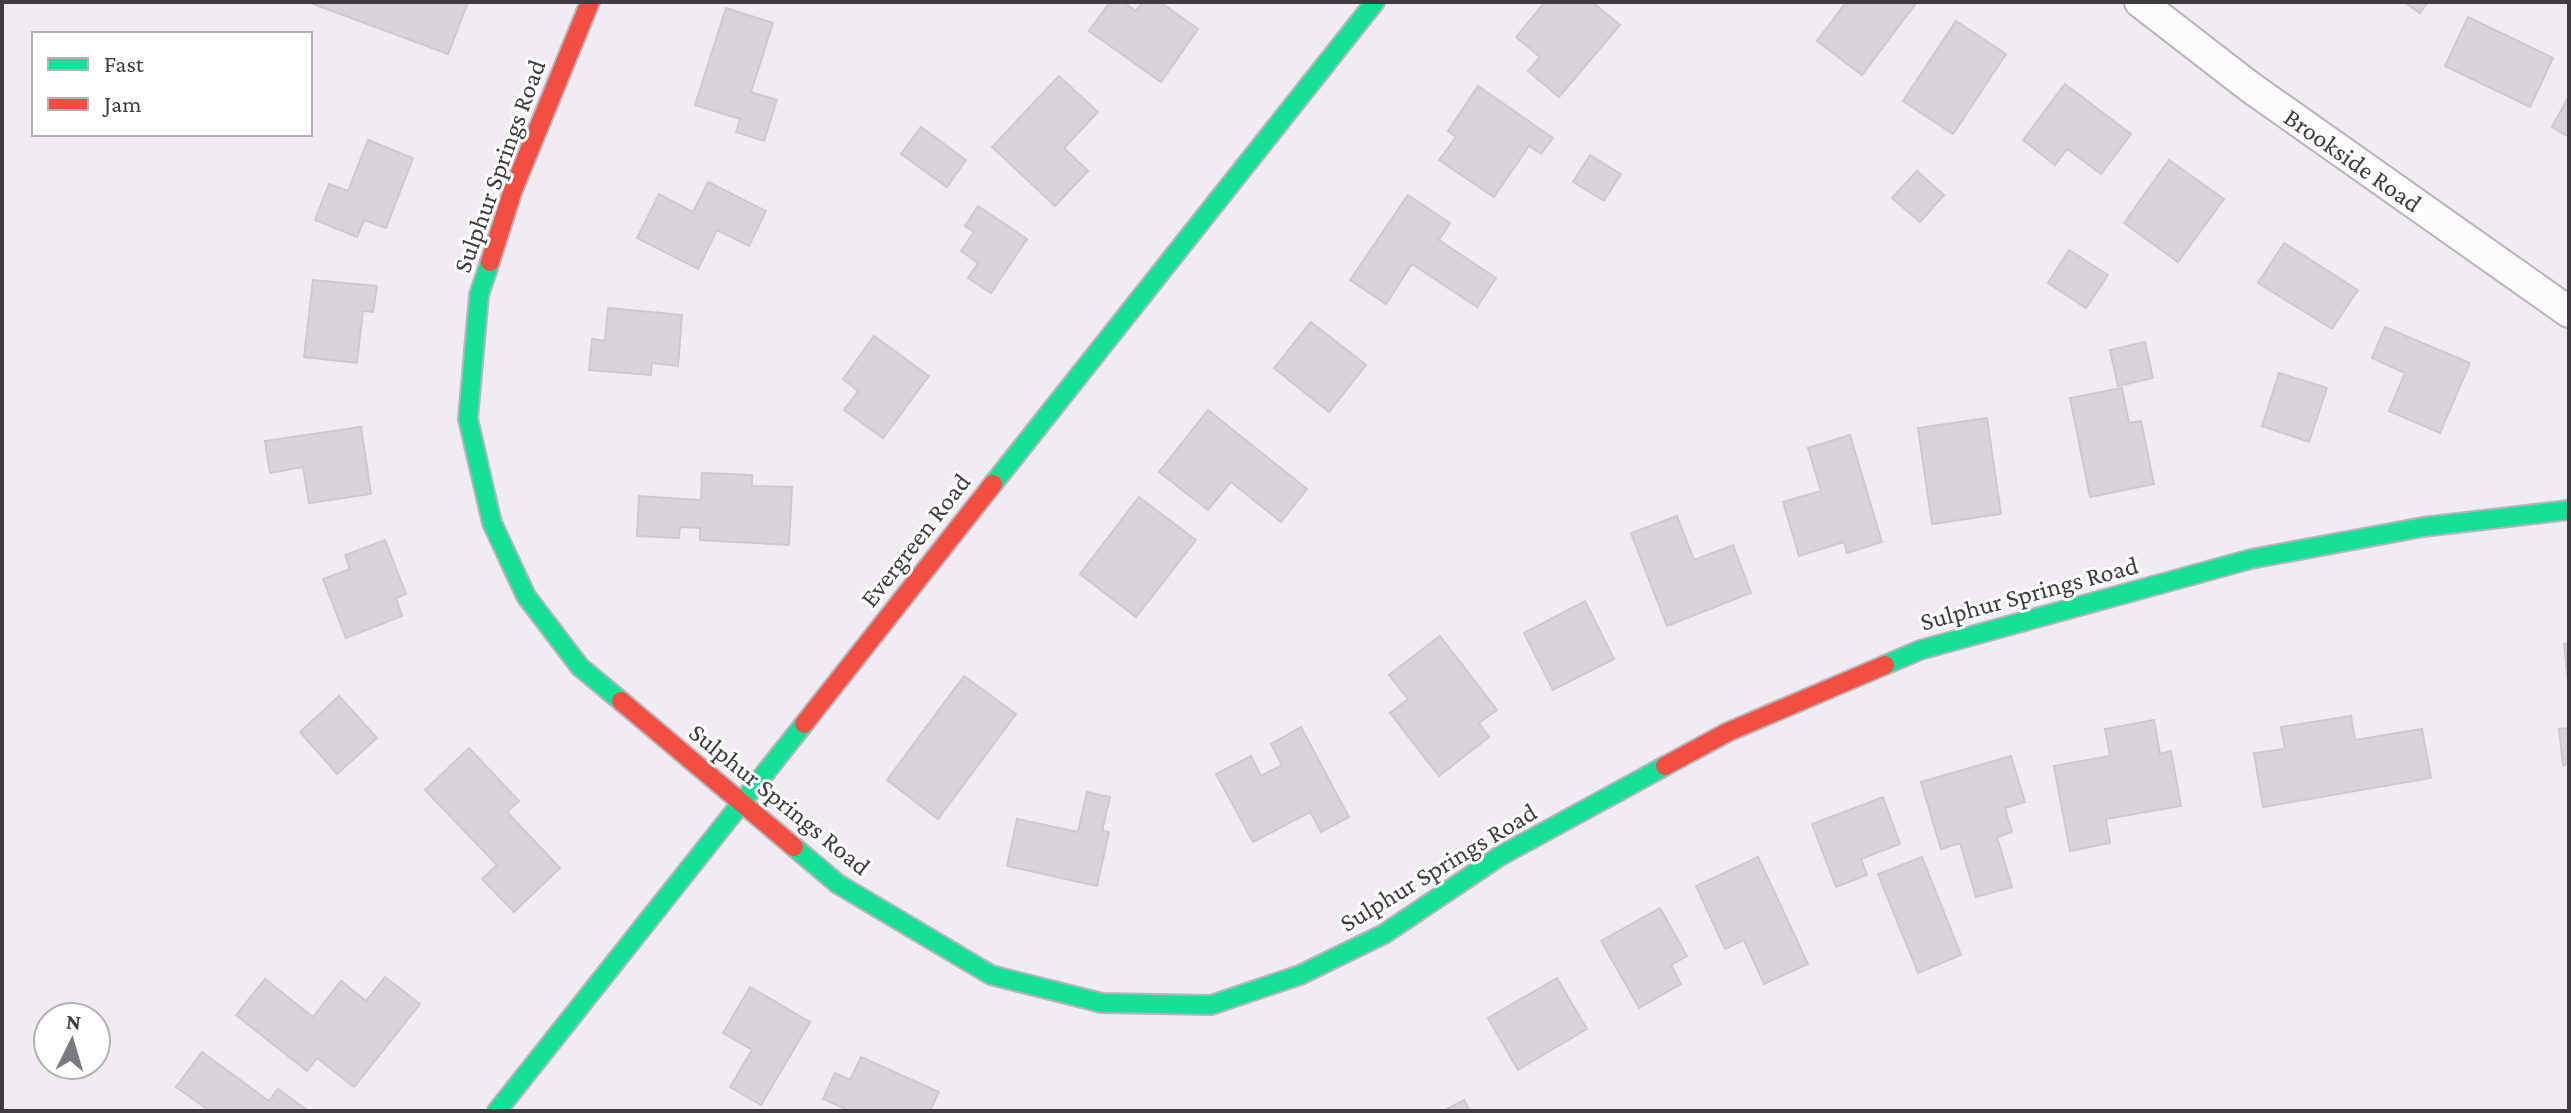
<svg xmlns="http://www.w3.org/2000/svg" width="2571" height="1113" viewBox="0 0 2571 1113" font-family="'Crimson Pro',serif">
	<rect width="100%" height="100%" fill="#f1ecf4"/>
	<!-- building -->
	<g fill="#d8d4da" stroke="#cdc9cf" stroke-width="2">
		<path d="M314,2H468L448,54L313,4Z"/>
		<path d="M1110,2H1123L1136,11L1143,2H1160L1198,29L1161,82L1089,31Z"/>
		<path d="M1545,2H1592L1620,25L1559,97L1528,71L1540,57L1516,37Z"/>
		<path d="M1846,2H1917L1862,75L1817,41Z"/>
		<path d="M2404,2H2428L2420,13Z"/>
		<path d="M726,8L773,23L751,92L777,100L764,141L736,132L740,119L695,105Z"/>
		<path d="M2468,17L2553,58L2530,107L2445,66Z"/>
		<path d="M1956,21L2006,54L1953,134L1903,101Z"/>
		<path d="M1059,76L1098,112L1064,148L1088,171L1055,206L992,147Z"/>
		<path d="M2065,84L2131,134L2101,174L2067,149L2055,165L2023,140Z"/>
		<path d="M1478,86L1553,138L1541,154L1529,146L1494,197L1439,160L1456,137L1448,131Z"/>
		<path d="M2569,96V137L2552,127Z"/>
		<path d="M921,127L966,160L947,187L901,154Z"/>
		<path d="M368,140L413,158L386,228L364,220L357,237L315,220L329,184L348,191Z"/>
		<path d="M1590,155L1621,174L1604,201L1573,182Z"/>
		<path d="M2169,160L2224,199L2178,262L2124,223Z"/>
		<path d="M1917,171L1944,195L1920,222L1892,198Z"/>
		<path d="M708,182L766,211L749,246L717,230L698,269L637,238L659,194L693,212Z"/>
		<path d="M1408,195L1450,223L1439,240L1496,278L1477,307L1412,264L1386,304L1350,280Z"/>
		<path d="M978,206L1027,239L991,293L968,278L978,263L961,251L974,232L965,226Z"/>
		<path d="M2284,243L2358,290L2332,329L2258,283Z"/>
		<path d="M2069,250L2108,275L2086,308L2048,283Z"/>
		<path d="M313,280L377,286L373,312L363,311L357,363L304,357Z"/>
		<path d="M608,308L682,315L678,366L652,363L651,375L589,370L592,339L605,341Z"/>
		<path d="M1311,322L1366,365L1329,412L1274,368Z"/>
		<path d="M2385,327L2470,363L2440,433L2389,411L2405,373L2372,358Z"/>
		<path d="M874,336L929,376L883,438L844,410L858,391L843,379Z"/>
		<path d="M2145,342L2153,378L2118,386L2110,350Z"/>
		<path d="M2279,373L2327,388L2309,442L2262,426Z"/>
		<path d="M2122,388L2129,423L2141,421L2154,484L2090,497L2070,398Z"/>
		<path d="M1208,410L1307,489L1281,522L1231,482L1208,510L1159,472Z"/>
		<path d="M1987,418L2001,514L1932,524L1918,428Z"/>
		<path d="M361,427L371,494L309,503L303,467L270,473L265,441Z"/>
		<path d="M1850,435L1882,542L1847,553L1844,542L1799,556L1783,502L1821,491L1808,448Z"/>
		<path d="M702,473L752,475V486L792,487L789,545L700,540V528L680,527L679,538L637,536L639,496L701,500Z"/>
		<path d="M1139,497L1196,540L1136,617L1080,574Z"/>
		<path d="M1677,516L1694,560L1733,545L1751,593L1667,626L1631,533Z"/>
		<path d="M385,540L406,594L396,598L402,616L346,638L323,579L350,569L345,555Z"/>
		<path d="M1585,601L1614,659L1553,690L1524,633Z"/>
		<path d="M1440,636L1497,710L1479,723L1489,737L1439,776L1390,713L1408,699L1389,675Z"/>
		<path d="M2569,643V690L2564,644Z"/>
		<path d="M964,676L1016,714L938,819L887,780Z"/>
		<path d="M339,696L377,738L337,774L300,732Z"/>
		<path d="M2351,716L2355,740L2422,729L2431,778L2263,807L2254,753L2285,749L2281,727Z"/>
		<path d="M2154,720L2160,754L2171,751L2181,806L2106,819L2110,843L2070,851L2054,766L2110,756L2105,729Z"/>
		<path d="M1301,727L1349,817L1321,832L1310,812L1253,842L1216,774L1251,756L1261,776L1282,765L1271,744Z"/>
		<path d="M2569,728V764L2563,765L2559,729Z"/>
		<path d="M469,748L519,801L507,812L560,868L514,912L482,879L497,865L425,790Z"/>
		<path d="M2011,756L2025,802L2005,808L2012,832L1997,837L2012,887L1976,897L1960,843L1941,849L1921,782Z"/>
		<path d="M1087,792L1110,797L1102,831L1109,832L1097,886L1007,866L1017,819L1078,832Z"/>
		<path d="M1883,797L1900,844L1861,859L1867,875L1836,887L1812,824Z"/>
		<path d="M1758,857L1808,964L1764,984L1744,940L1725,949L1696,886Z"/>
		<path d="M1922,857L1961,955L1918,973L1878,874Z"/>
		<path d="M1660,908L1687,956L1671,965L1681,984L1639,1008L1601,941Z"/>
		<path d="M385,977L420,1004L354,1087L317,1058L307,1071L236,1015L265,979L313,1017L341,981L366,1001Z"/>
		<path d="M1557,978L1587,1029L1518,1070L1488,1018Z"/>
		<path d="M750,987L810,1022L761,1105L730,1087L752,1050L723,1033Z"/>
		<path d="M202,1052L269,1101L278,1089L308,1111H210L176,1087Z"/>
		<path d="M861,1057L939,1092L930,1111H850L823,1099L835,1073L850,1080Z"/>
		<path d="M1464,1100L1470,1111H1443Z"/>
	</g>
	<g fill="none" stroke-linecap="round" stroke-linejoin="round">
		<defs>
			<path id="street" d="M2140,2L2250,87L2569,312"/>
			<g id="fast">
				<path d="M490,262L479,295L468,419L492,523L526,596L580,667L621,701"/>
				<path d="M993,484L1375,2"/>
				<path d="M1885,665L1920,650L2251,559L2423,527L2569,510"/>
				<path d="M794,847L838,884L991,975L1102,1003L1211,1005L1300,975L1384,934L1500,856L1665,766"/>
				<path d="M497,1111L804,724"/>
			</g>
			<g id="jam">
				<path d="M490,262L513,190L590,2"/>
				<path d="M621,701L794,847"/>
				<path d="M804,724L993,484"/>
				<path d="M1665,766L1728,732L1885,665"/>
			</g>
		</defs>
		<!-- street casing -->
		<use href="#street" stroke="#b8b4ba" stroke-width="34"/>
		<!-- fast casing -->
		<use href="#fast" stroke="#b8b4ba" stroke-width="22"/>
		<!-- jam casing -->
		<use href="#jam" stroke="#b8b4ba" stroke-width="22"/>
		<!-- street -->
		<use href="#street" stroke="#fdfcfd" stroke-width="30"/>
		<!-- fast -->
		<use href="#fast" stroke="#16e098" stroke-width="18"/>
		<!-- jam -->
		<use href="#jam" stroke="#f24e42" stroke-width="18"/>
	</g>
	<g text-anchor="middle" stroke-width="6" stroke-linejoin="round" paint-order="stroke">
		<!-- street labels -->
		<g font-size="26" fill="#3f3b41" stroke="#fff">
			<text transform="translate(2353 160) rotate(35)" y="9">Brookside Road</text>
			<text transform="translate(499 166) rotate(-70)" y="9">Sulphur Springs Road</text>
			<text transform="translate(915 540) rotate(-52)" y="9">Evergreen Road</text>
			<text transform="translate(2029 593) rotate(-15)" y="9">Sulphur Springs Road</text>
			<text transform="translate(780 799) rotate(39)" y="9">Sulphur Springs Road</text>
			<text transform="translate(1438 867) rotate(-31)" y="9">Sulphur Springs Road</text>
		</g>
	</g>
	<!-- border -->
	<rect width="2571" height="1113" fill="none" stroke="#3f3b41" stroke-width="8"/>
	<!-- legend -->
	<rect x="32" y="32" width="280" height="104" fill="#ffffff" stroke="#b2b1b3" stroke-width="2"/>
	<rect x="48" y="58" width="40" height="12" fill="#16e098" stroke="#b2b1b3" stroke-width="2"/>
	<text x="104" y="72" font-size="24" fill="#3f3b41">Fast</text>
	<rect x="48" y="98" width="40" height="12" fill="#f24e42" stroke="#b2b1b3" stroke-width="2"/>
	<text x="104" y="112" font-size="24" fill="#3f3b41">Jam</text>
	<!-- north arrow -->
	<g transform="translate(72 1041) rotate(5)"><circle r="38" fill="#ffffff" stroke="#b2b1b3" stroke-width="2"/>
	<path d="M0-6L14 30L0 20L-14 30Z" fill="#7d7980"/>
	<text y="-12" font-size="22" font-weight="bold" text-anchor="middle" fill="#3f3b41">N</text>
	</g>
</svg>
